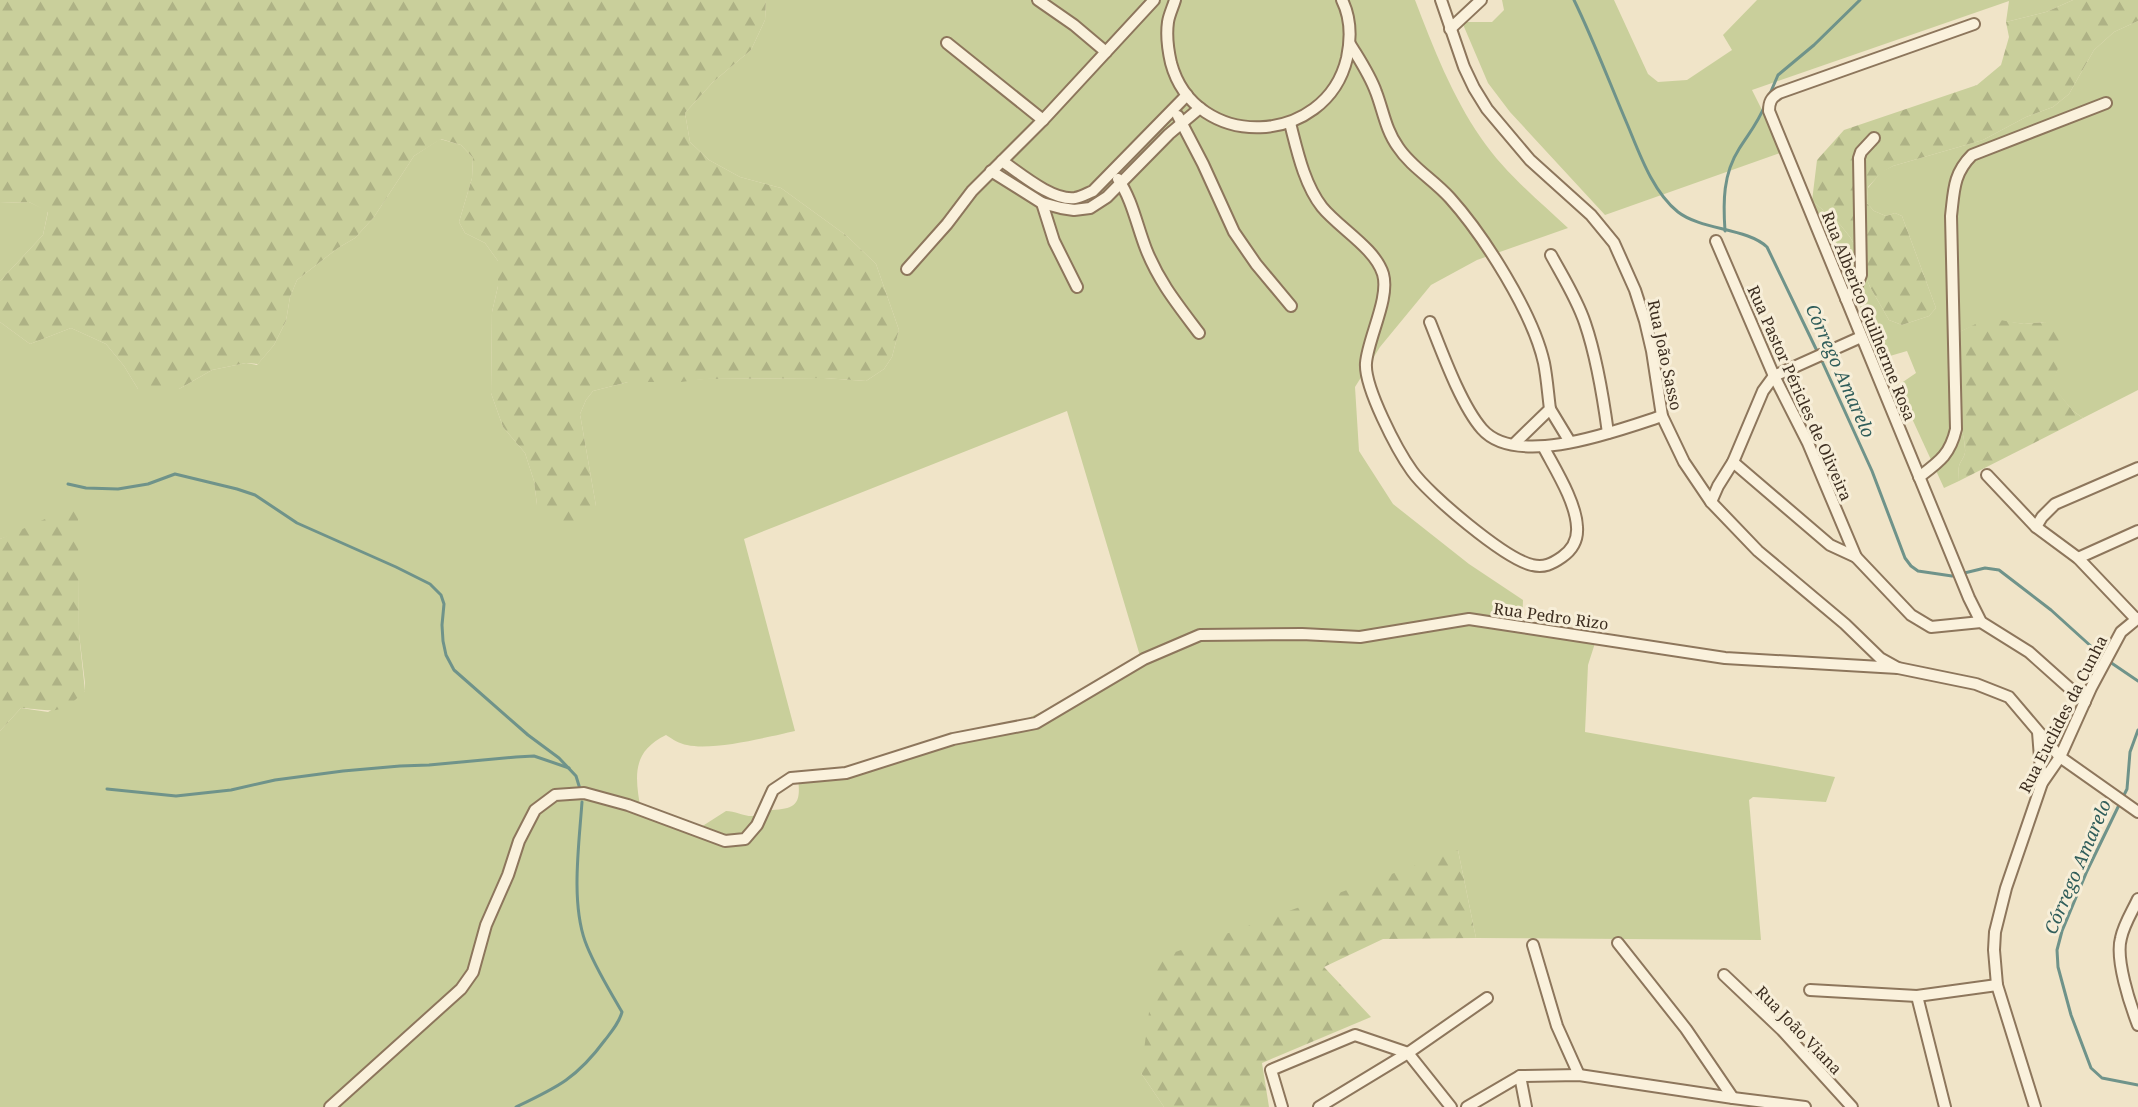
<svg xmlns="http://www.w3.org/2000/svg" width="2138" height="1107" viewBox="0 0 2138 1107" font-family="'Noto Serif',serif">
	<defs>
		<pattern id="forest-firs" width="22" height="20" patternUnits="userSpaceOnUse" patternTransform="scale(1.5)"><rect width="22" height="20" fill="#c9cf9b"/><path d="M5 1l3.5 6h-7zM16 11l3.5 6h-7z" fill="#aeb285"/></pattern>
	</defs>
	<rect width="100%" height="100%" fill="#f0e4c8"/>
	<!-- green -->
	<g fill="#c9cf9b" fill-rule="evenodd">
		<path d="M766,0H1415C1433,47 1452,96 1481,138C1504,172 1538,200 1568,228L1477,260L1431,285L1380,347L1355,387L1359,451L1393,504L1469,564L1523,600L1522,624L1596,640L1588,665L1585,732L1835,777L1826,802L1753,797L1749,800L1761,940L1476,938L1458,850L1141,1073L1164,1107H0V731L21,708L48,712L85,691V683L79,634L77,513L0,539V322L30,344L71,328L106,344L124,366L138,389H179L212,370L246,363L257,365L274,345L286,321L290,297L297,280L338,248L355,238L374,217L414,156L440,139L461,145L473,158L472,178L459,222L465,233L485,243L498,261V286L492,312L491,393L503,427L525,453L534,481L537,505L596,506L580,414L586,400L593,391L628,382L704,379L824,378L866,381L884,369L892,357L899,330L876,264L847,236L781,188L740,177L709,160L690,142L685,113L713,82L751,50L765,20ZM1067,411L1143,666L995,733L798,778C801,803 797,809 772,810C766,811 760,815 754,816C745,817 735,811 726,811L701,827C682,820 662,807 641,811C635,777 631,752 666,735C672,739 680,744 687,745C713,751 768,737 795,731L744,539Z"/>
		<path d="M1502,0H1614L1648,74L1658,82L1687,80L1732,50L1723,35L1757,0H2073L2046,12L2006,22L2009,1L1752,90L1783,152L1605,215L1510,112L1488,83L1462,22H1492L1504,10Z"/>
		<path d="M2138,21V390L2083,418L2073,411L2052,386L2057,370L2045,322L2024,324L1988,319L1955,334C1952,347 1947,362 1948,375C1949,400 1964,423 1965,449C1966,456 1961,460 1959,466C1958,471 1959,476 1959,481L1944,488L1897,386L1916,373L1907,351L1883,358L1812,201L1838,222L1850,237L1859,253L1863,269L1870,287L1889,320L1902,325L1929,316L1936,308L1902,216L1895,213L1886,216L1874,211L1867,203L1868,188L1881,172L1893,166L1983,140L2026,117L2053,107L2069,94L2094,50L2114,32Z"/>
		<path d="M29,202L48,211L43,235L0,281V203Z"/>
	</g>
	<!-- forest -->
	<g fill="url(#forest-firs)">
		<path d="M0,0H766L765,20L751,50L713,82L685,113L690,142L709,160L740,177L781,188L847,236L876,264L899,330L892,357L884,369L866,381L824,378L704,379L681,382H628L593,391L586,400L580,414L596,506L588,520L565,524L537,505L534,481L525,453L503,427L491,393L492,312L498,286V261L485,243L465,233L459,222L472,178L473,158L461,145L441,139L414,156L374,217L355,238L338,248L297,280L290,297L286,321L274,345L258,364L246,363L212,370L179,389L145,391L138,389L124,366L106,344L71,328L30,344L0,322V281L43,235L48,212L29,202L0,203Z"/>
		<path d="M2073,0H2138V21L2114,32L2094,50L2069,94L2053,107L2026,117L1983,140L1893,166L1881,173L1868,187L1867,203L1874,211L1886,216L1895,213L1902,216L1936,308L1929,316L1902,325L1889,320L1870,287L1863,269L1859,253L1850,237L1838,222L1812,201L1817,160L1844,130L1977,85L2001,65L2009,37L2006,22L2046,12Z"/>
		<path d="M1988,318L2024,324L2045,322L2062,340V353L2053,386L2073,411L2083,418L1959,481C1959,476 1958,471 1959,466C1961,460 1966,456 1965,449C1964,423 1949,400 1948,375C1947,362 1952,347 1955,334Z"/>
		<path d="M70,508L78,513L79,634L85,691C58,717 55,710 21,708L0,731V539Z"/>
		<path d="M1458,850L1476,938L1383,939L1324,967L1371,1017L1262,1063L1269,1107H1164L1141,1073L1156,959Z"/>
	</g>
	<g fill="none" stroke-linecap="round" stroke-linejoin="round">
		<!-- stream -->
		<g stroke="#6f938a" stroke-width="3">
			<path d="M1574,0C1594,41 1610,84 1628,126C1640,155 1653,192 1678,212C1701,230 1747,228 1767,247L1818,353"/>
			<path d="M1769,96L1778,75L1814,45L1860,0"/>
			<path d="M1725,231C1723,202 1723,174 1739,149C1749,133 1758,123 1765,105"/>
			<path d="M1821,359L1872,471L1905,558L1911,566L1918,571L1952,576L1985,568L1999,570L2051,610L2104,658"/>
			<path d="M68,484L86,488L118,489L148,484L175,474L237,489L255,495L297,523L396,567L430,584L441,595L444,604L442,625L443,641L446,655L454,670L528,735L559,758L576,776L580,789"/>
			<path d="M2110,662L2138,681"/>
			<path d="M107,789L176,796L231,790L275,780L343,771L400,766L429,765L516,757L534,756L569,768"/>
			<path d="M2123,797L2127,789L2130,752L2138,730"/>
			<path d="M2120,803L2087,871L2062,931L2057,950L2058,967L2071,1015L2091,1068L2102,1078L2138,1085"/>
			<path d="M516,1107C558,1087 577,1078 605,1040C612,1031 619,1023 622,1012C609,989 594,966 585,941C571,901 579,845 582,802"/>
		</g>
		<defs>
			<g id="minor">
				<path d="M1038,0L1074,25L1106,52"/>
				<path d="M1175,0C1173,7 1169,15 1168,22C1166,36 1168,50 1171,63C1195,152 1326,147 1347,58C1351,39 1351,18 1342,0"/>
				<path d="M1441,0L1464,67L1474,88L1487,109L1530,160L1591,215L1614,243L1635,290L1645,321L1652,351L1662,416L1684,462L1711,502L1758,551L1845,624L1880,658L1898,668L1976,684L2009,697L2060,757L2138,812"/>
				<path d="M1974,24L1779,93C1771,98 1769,102 1769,111L1969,598L1981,622L2029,652L2085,702"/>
				<path d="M1450,29L1481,0"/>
				<path d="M947,43L1043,120"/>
				<path d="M1350,44C1359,59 1370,75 1376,92C1383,110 1386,131 1398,147C1411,167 1434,180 1450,198C1484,236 1533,313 1544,363C1547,378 1548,394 1550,409L1514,444"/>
				<path d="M1178,116L1203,164L1234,232L1256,264L1291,306"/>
				<path d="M1290,123C1297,150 1304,184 1322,207C1339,228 1375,248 1383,274C1390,298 1368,338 1366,363C1364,387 1397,450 1412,471C1428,494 1505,559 1532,565C1544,568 1552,564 1562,557C1572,550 1578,540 1577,527C1576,502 1555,469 1544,448"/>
				<path d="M1002,161C1020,173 1052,201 1075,198C1081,197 1088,193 1093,191L1187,95"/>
				<path d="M991,171L1042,203L1061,208L1074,210L1090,208L1107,197L1169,134L1200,108"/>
				<path d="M1118,179C1132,199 1137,226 1146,249C1159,282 1178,305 1199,333"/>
				<path d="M1042,203L1054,241L1077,287"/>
				<path d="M1716,241L1774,376L1808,443L1856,557"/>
				<path d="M1551,255C1563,277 1577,299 1585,323C1597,358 1603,396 1608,433"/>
				<path d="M907,269L947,224L972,191L1043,120L1154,0"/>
				<path d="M1846,299L1857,285L1861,275L1859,158L1861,152L1874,138"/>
				<path d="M1430,322C1442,352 1461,405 1482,429C1517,469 1619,430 1662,416"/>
				<path d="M1550,409L1570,442"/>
				<path d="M1733,462L1830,545L1856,557L1911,615L1931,627L1981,622"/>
				<path d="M1987,475L2036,527L2078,558L2136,619"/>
				<path d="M1919,477C1939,462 1950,455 1956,429L1951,216C1954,191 1953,174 1972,155L2106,103"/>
				<path d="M1711,502L1718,486L1733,462L1763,391L1774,376L1861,337"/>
				<path d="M2036,527L2042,517L2055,504L2138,468"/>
				<path d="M2078,558L2138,531"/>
				<path d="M2038,732L2042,783"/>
				<path d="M2138,899C2132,912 2124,924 2121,938C2115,959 2130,1004 2138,1025"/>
				<path d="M1618,943L1686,1029L1733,1098"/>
				<path d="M1533,945L1557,1026L1579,1075"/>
				<path d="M1724,975L1782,1030L1852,1107"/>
				<path d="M1810,990L1917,996L1997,985"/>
				<path d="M1917,996L1945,1107"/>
				<path d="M1520,1076L1526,1107"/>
				<path d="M330,1107L461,989L473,972L486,925L508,875L519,841L535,810L555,795L584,793L628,805L725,841L745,839L757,825L773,790L791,778L846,773L953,739L1036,723L1144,659L1200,635L1302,634L1360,637L1469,619L1725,658L1898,668"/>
				<path d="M1282,1107L1271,1070L1355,1035L1408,1053L1451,1107"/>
				<path d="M1319,1107L1408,1053L1487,998"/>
				<path d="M1467,1107L1520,1076L1579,1075L1733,1098L1805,1107"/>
				<path d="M2035,1107L1997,985L1994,950L1995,932L2006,888L2042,783L2060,757L2091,688L2121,632L2138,618"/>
			</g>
		</defs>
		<!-- minor casing -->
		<use href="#minor" stroke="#8d765c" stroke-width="14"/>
		<!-- minor -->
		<use href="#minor" stroke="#faf1dc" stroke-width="10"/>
	</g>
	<g text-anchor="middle" stroke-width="6" stroke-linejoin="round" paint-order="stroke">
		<!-- street labels -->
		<g font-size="16" fill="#3d2e20" stroke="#f7eed8">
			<text transform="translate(1869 316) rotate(68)" y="6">Rua Alberico Guilherme Rosa</text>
			<text transform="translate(1665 355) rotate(78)" y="6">Rua João Sasso</text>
			<text transform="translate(1800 393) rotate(66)" y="6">Rua Pastor Péricles de Oliveira</text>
			<text transform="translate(1551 616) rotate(8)" y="6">Rua Pedro Rizo</text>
			<text transform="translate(2063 714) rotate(-63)" y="6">Rua Euclides da Cunha</text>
			<text transform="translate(1799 1030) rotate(46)" y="6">Rua João Viana</text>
		</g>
		<!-- water labels -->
		<g font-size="18" font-style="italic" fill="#2f5d5a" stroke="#f7eed8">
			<text transform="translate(1840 371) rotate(66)" y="6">Córrego Amarelo</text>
			<text transform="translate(2078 867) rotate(-67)" y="6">Córrego Amarelo</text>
		</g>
	</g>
</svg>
